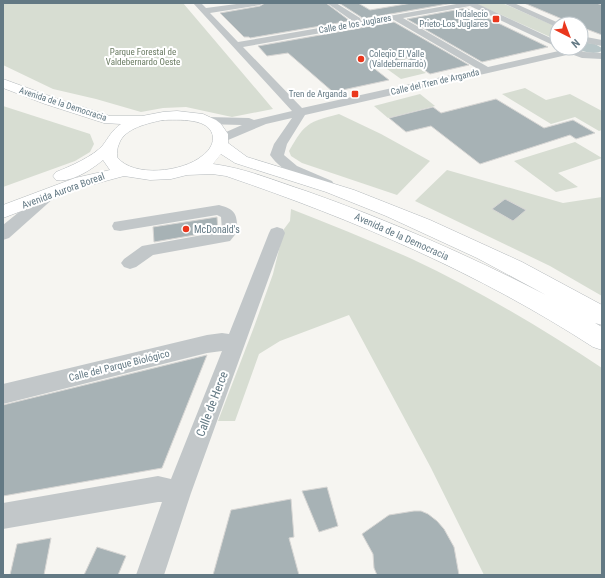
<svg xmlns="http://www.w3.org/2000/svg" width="605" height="578" viewBox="0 0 605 578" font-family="'Roboto Condensed',sans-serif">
	<rect width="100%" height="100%" fill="#f6f5f1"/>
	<!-- green -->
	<g fill="#d7ddd2">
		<path d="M3,3H183L273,109L232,117L186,107L163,108L141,112L96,99L53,89L3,65Z"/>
		<path d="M483,3H502L557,27V40L477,4Z"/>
		<path d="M392,51L426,73L401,79L369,56Z"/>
		<path d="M525,88L546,100L570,94L602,111V130L599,131L575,117L551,124L502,94Z"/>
		<path d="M420,94L435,106L388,118L374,106Z"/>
		<path d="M3,106L90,134L94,144L90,152L75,161L3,187Z"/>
		<path d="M339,114L381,134L430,161L397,195L302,163L291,156L289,151C305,123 308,122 339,114Z"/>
		<path d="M575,142L602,158L558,173L578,187L556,192L514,161Z"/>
		<path d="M447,170L563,203L602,197V296L550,266L415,201Z"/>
		<path d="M291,209C331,225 372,241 412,259C478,290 541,328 602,368V575H484L431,468L349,315L280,341L259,354L235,421H218L254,327L273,274L284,229L290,221Z"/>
	</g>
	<!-- water -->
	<path fill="#b8c6c8" d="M581,42L595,44L602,48V51C594,55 583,52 576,48H581Z"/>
	<!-- building -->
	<g fill="#a7b2b5" stroke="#d7d6d4">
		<path d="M265,3H326L350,21L250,38L249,37H244L220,13L260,6Z"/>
		<path d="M339,3H358L370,10L412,3H453L362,19L361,17Z"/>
		<path d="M524,3H596L602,5V35L581,27V24H574Z"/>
		<path d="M466,8L496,22L548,47L482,62L407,19Z"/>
		<path d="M394,22L469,65L430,74L407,58L371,66L389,80L333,92L288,53L267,56L258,46Z"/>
		<path d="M496,99L544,128L573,120L595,133L576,139L570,135L480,164L431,126L406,132L389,118L433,107L441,113Z"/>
		<path d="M505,199L526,210L513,221L492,209Z"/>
		<path d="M217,217L218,231L154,242L153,227Z"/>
		<path d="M207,355L162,468L3,496V405Z"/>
		<path d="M327,487L338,526L319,532L302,491Z"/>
		<path d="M291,499L294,537L289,538L299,575H213L231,510Z"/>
		<path d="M414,511H421L428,514L437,521L444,529L454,547L459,575H377L374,568L373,554L362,534L389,515Z"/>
		<path d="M51,538L44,575H10L17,544Z"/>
		<path d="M97,547L126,556L118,575H84Z"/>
	</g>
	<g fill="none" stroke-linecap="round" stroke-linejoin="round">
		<defs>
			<path id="major" d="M3,79L55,98L110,116H142L163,112L177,111L203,114L216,120L221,124L228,134V143L247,157L354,190L430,220L522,262L602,305V325L595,323L602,327V350L593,347C479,273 355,220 226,176L212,174L187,175L171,179L150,180L124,176L87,186L3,218V205L75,178L110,170L103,160C91,170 71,183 56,180L53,176L56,172C69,167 94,156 103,145C109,137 112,130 121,124L104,123L45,104L3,88ZM163,120C177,120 212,117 213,138C213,145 208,152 202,156C183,172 133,178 117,157C117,152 117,148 119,144C124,128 149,123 163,120ZM221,154L235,163L326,192L386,216L477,258L546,295C468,255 388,220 306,191C275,181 245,168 213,164Z"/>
		</defs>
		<!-- major casing -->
		<use href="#major" stroke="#b5babd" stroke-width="1"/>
		<!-- minor -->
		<g fill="#c2c7c9" fill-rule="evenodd">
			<path d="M193,3H201L206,8L244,3H264L260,5L210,13L238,42L354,22L327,3H336L360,18L361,21L462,3H479L478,4L557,41V47L470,6L403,18L488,67L563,50L561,48H574L584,52L602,53V59L582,58L571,54L305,115L287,144L284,155L297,166L332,181L334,184L332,187L327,188C306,183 283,173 270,155L274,144L292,118L266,124L221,143L217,142L215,139L217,136L242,125L203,124L201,121L203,118L207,117L249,118L254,120L292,111ZM394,20L478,69L302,108L243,47Z"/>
			<path d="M503,3H514L561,24H557V27L554,26Z"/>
			<path d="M581,36L602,40V46L581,42Z"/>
			<path d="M50,189L55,191L57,194L55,197L9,238L3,240V225L45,191Z"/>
			<path d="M219,205C237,210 236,214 238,231L230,241L153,255L136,267L130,269L124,267L121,263L124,259L142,246L219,232L222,230L221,217L217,215L120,231L114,230L112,226L114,222Z"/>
			<path d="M277,227L283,229L285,233L191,493L164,575H136L162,502H158L3,529V503L158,476L171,479L222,351L207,353L3,404V384L207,335L222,333L229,334L269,233L271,229Z"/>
		</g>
		<!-- major -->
		<use href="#major" fill="#fff" fill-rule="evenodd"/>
	</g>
	<!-- markers -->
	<g fill="#ea371d" stroke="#fff" stroke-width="1.5">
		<rect x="492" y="15" width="8" height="8" rx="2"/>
		<circle cx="361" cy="59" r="4"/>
		<rect x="351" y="90" width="8" height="8" rx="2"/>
		<circle cx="186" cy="229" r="4"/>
	</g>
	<g text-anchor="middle" stroke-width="4" stroke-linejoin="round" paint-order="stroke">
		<!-- far-poi labels -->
		<g font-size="9" fill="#637984" stroke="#fff" text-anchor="end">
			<text x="488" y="17">Indalecio<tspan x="488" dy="10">Prieto-Los Juglares</tspan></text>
			<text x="369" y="57" text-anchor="start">Colegio El Valle<tspan x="369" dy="10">(Valdebernardo)</tspan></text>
			<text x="347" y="97">Tren de Arganda</text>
		</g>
		<!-- far-street labels -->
		<g font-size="9" fill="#637984" stroke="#fff">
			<text transform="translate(355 24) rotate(-10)" y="3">Calle de los Juglares</text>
			<text transform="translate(435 82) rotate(-13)" y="3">Calle del Tren de Arganda</text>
			<text transform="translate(63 104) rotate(18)" y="3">Avenida de la Democracia</text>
		</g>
		<!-- far-park labels -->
		<g font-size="9" fill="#6a7b62" stroke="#fff">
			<text x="143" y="55">Parque Forestal de<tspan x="143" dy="10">Valdebernardo Oeste</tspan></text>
		</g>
		<!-- street labels -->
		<g font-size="10" fill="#637984" stroke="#fff">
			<text transform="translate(63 190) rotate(-20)" y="4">Avenida Aurora Boreal</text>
			<text transform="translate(402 236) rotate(24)" y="4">Avenida de la Democracia</text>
			<text transform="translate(119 365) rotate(-14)" y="4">Calle del Parque Biológico</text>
		</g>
		<!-- poi labels -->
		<g font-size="10" fill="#637984" stroke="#fff" text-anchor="start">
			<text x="194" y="233">McDonald's</text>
		</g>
		<!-- near-street labels -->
		<g font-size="12" fill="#637984" stroke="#fff">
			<text transform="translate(212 404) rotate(-69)" y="4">Calle de Herce</text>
		</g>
	</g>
	<!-- border -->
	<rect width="605" height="578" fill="none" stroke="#637984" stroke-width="8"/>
	<!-- north arrow -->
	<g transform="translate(569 36) rotate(138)"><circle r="19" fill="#ffffff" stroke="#c1c9ce"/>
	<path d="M0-3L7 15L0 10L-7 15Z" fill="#ea371d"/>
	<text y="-6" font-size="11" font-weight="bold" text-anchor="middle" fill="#637984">N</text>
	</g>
</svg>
